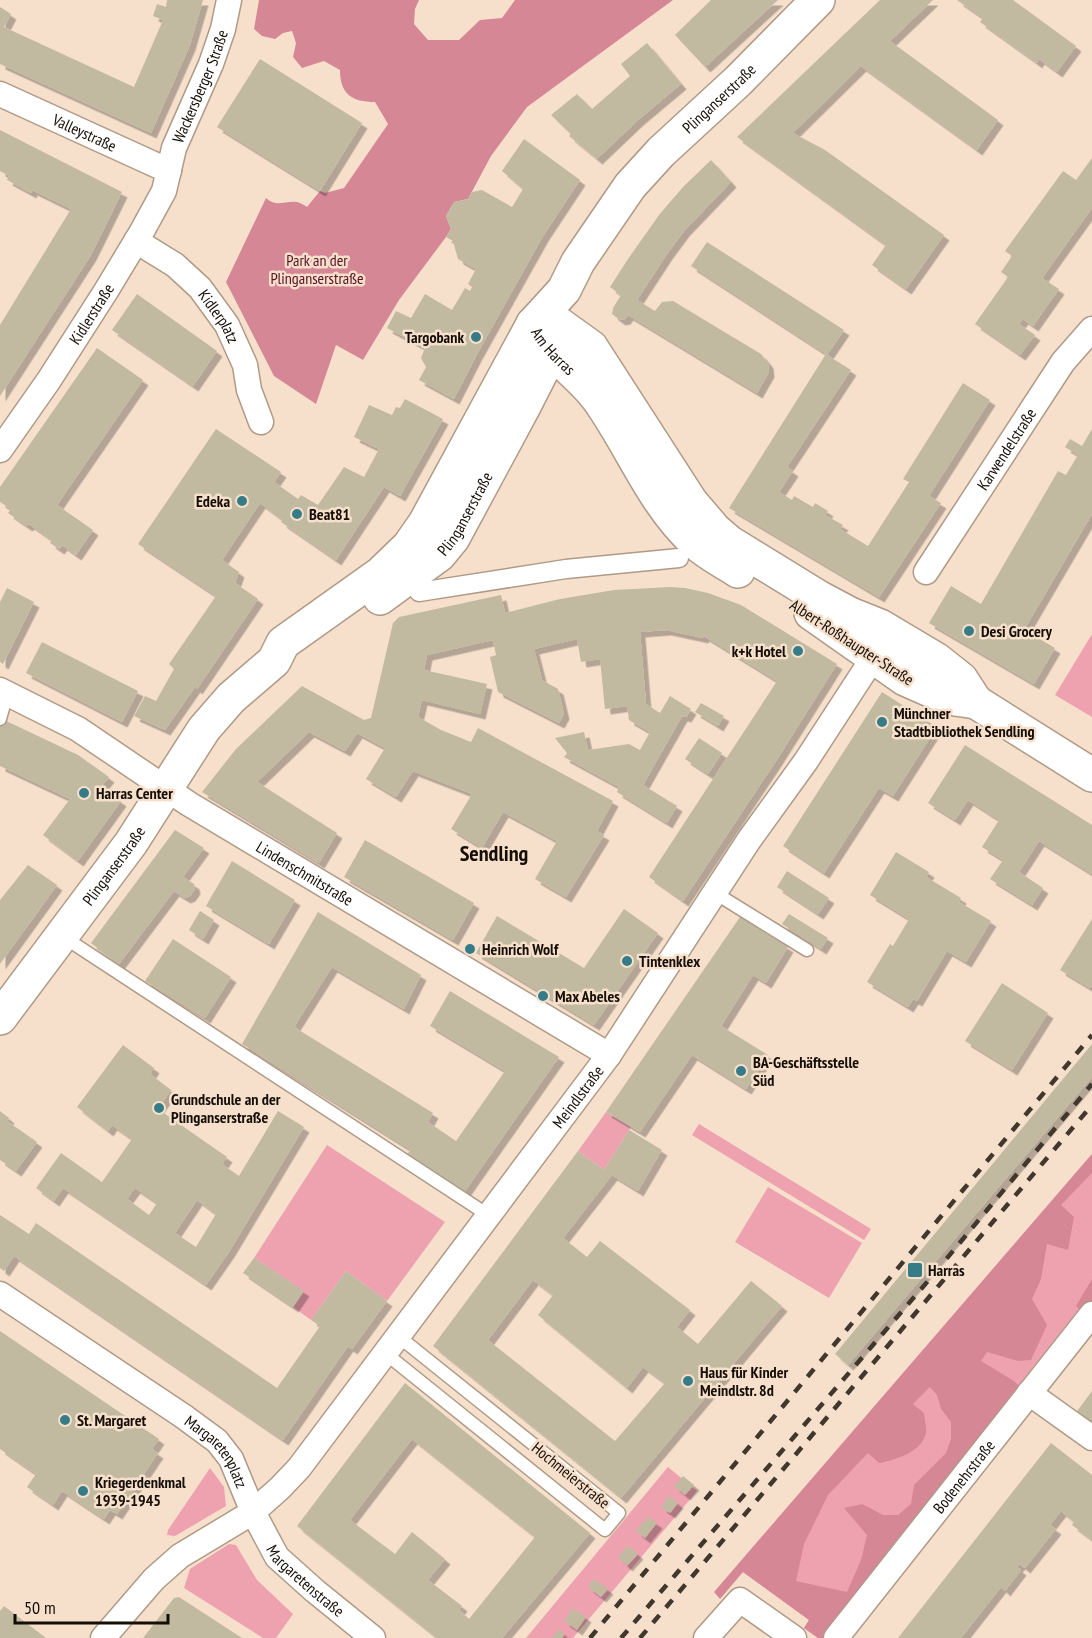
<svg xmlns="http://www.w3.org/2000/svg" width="1092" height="1638" viewBox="0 0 1092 1638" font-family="'PT Sans Narrow',sans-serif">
	<defs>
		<filter id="shadow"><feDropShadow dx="5.5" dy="5.5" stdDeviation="0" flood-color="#0004"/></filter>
	</defs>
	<rect width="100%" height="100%" fill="#f6e0cb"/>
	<!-- green -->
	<g fill="#eea2b0">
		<path d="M1092,634V717L1055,695Z"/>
		<path d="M606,1112L631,1127L604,1170L578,1151Z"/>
		<path d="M699,1124L871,1229L864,1240L692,1135Z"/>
		<path d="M327,1145L445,1222L387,1301L346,1271L311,1320L293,1307L303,1291L254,1258Z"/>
		<path d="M1092,1154V1305L818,1638L804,1628L809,1620L736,1567Z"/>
		<path d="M768,1187L862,1243L829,1298L735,1242Z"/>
		<path d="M668,1467L697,1491L573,1638H526Z"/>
		<path d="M210,1468L224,1487L226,1506L175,1536L167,1535L168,1530Z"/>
		<path d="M229,1544L236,1545L257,1580L293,1614L276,1638H263L184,1588L190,1569Z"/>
	</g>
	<!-- forest -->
	<g fill="#d68796" fill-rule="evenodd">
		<path d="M259,0H419L415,9L414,24L428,40H459L480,20L502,18L515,0H673L527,107L491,156L468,199L454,202L446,216L451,229L446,237L399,300L363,360L336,345L316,404L274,376L226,282L266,198C276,208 286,200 297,202C299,202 306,206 307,207L320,191L325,193L344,188L388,124L375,102C352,102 340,94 340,70L324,61L302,68L293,57L296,43L292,31L283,33L275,39L262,36L254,29Z"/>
		<path d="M1092,1154V1173L1061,1205L1074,1217L1068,1250L1047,1244L1041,1279L1032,1299L1047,1325L1031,1360L1018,1361L987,1352L981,1361L1014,1381L1023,1390L829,1638H818L804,1628L809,1620L743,1572L720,1599L714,1592ZM930,1387L937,1395L941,1409L951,1422V1439L946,1453L914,1485L911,1504L898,1515H883L862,1504L844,1508L867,1535L861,1560L847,1592L796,1581L804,1544L828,1495L868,1453L879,1463C895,1460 923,1452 926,1432C927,1427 924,1418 924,1413L913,1404Z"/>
		<path d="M1092,1279V1305L1085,1315L1076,1306Z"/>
	</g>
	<!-- building -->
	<g fill="#c1baa0" fill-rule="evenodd" filter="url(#shadow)">
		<path d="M167,0H203L190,45L151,133L0,64V7L11,14L4,27L134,87L163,20L153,16L157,4L166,7Z"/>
		<path d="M711,0H778L705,67L675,35Z"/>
		<path d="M880,0H933L890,41L998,120L977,150L861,66L793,133L825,150L944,235L906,289L872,265L886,245L737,137Z"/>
		<path d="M957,0H1013L1076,46L1057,72L1039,59L1037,63L980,22L983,18Z"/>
		<path d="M647,43L681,84L638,120L597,159L569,136L571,134L551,115L577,94L592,109L630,76L621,64Z"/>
		<path d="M260,59L362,123L320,191L217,127Z"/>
		<path d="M0,130L122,192L91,255L0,396V325L71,209L32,190L31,193L7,180L9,176L0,171Z"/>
		<path d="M524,139L580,180L543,236L477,354L454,399L419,380L426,367L421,358L425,348L387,328L396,311L411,318L425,294L452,310L465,288L470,291L472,287L468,284L476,269L458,259L453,241L446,237L451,229L446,216L454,202L468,199L472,192L482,190L512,207L523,189L502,171Z"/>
		<path d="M1092,158V208L1042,278L1059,289L1033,326L1023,319L1019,324L1035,335L1020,355L975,324L1008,277L1001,272L1012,256L1005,251L1063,171L1076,180Z"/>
		<path d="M711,160L731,182L684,231L667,254L637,300L655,311L662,302L673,301L761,354L768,363L769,372L757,393L628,315L625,319L620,320L612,314L613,308L621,295L610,287L628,259L659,215L683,187Z"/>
		<path d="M707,242L844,330L827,355L851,370L787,467L793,471L779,492L792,500L794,496L813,507L815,503L828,511L825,515L843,525L840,529L868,546L909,482L903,479L963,383L990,400L929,496L941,503L879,597L729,508L826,354L691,266Z"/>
		<path d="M137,294L217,351L193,386L112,330Z"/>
		<path d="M97,348L143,380L57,505L93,530L76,555L62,545L59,549L50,543L52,540L29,524L27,526L8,513L11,509L0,502V487Z"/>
		<path d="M405,399L443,419L400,496L384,487L336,560L281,522L283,520L260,503L222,560L239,572L235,583L258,599L197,689L195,687L165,730L134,716L145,696L156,701L174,669L169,664L216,596L138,544L216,429L281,472L274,482L298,499L301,495L318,505L344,467L364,477L379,449L354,437L369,405L392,415L396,407L400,408Z"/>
		<path d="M1092,429V514L1024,630L1055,648L1034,684L929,623L951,586L981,604L1058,471L1066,475L1078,455L1065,447L1070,439L1082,446Z"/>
		<path d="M670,587L685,588L708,593L741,605L837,664L776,761L683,901L649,877L777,681L704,636L703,638L666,630L640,632L646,704L660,713L670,696L691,709L686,717L682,716L643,785L677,806L667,823L617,792L619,787L564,757L567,753L555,738L584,732L588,750L629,744L640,750L650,732L629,720L627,706L605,709L600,659L581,662L577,639L534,649L542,680L558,689L564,714L559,723L498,692L490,657L496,655L493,640L427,655L424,670L487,684L480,714L422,700L418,717L441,730L471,742L478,728L613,801L597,831L604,835L566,897L535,879L557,841L503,812L482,848L451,829L472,794L413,771L396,797L366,779L385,748L357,733L345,751L309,732L257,782L337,833L319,863L202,792L236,749L302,686L364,720L371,718L393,623L399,617L501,595L505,613L560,599L614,590Z"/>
		<path d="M7,588L34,602L3,664L0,662V602Z"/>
		<path d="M42,642L138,691L122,722L26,673Z"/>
		<path d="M882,692L937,727L893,796L879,788L824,873L783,846Z"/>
		<path d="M701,703L724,716L718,726L695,712Z"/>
		<path d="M0,718L78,755L109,777L101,787L121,801L78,861L43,835L70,799L0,766Z"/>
		<path d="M699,738L722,753L708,774L685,759Z"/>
		<path d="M965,745L1092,825V874L1039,841L1019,872L1043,888L1032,905L990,879L1003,860L982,847L999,820L968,800L955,820L928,803Z"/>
		<path d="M175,830L204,848L183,877L194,884L195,889L190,896L185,898L174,891L119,964L91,943Z"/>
		<path d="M365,840L474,903L453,940L344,877Z"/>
		<path d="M896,852L929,872L926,877L961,898L959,902L991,921L966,962L947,951L917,1001L913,999L908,1007L867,982L890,944L893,946L909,919L870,895Z"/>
		<path d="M232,861L295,900L269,944L206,906Z"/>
		<path d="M28,865L57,885L0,964V900Z"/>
		<path d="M787,871L829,898L818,914L777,887Z"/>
		<path d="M624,909L658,933L594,1025L476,953L497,916L584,968Z"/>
		<path d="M200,911L214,920L203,939L189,930Z"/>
		<path d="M318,912L421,975L404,1009L332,967L294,1027L433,1113L428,1122L456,1141L505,1071L430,1026L450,991L559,1057L465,1191L407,1154L411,1150L242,1044Z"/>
		<path d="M789,914L828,938L821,949L782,924Z"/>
		<path d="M740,917L788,947L766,983L753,975L721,1026L768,1055L746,1089L692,1055L640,1132L606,1112Z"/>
		<path d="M1092,919V985L1090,988L1060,970Z"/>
		<path d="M173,939L231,977L205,1018L145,981Z"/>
		<path d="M1002,983L1048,1013L1012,1070L965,1041Z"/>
		<path d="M1092,1044V1077L848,1365L835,1354Z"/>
		<path d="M123,1045L154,1068L150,1074L171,1090L158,1109L227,1157L222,1164L239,1176L278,1111L304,1127L229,1252L206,1285L63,1188L54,1201L36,1188L61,1153L102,1182L132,1139L112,1125L108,1131L77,1107ZM135,1188L157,1203L149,1215L127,1199ZM197,1200L216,1214L196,1247L175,1233Z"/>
		<path d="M0,1111L9,1118L7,1121L37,1142L16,1171L0,1160Z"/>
		<path d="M629,1130L662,1150L638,1191L612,1175L563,1238L587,1257L600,1241L690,1310L677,1327L698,1344L751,1281L782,1306L621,1498L433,1346L578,1151L604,1170ZM533,1280L553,1295L538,1315L627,1388L643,1367L665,1383L615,1441L488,1340Z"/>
		<path d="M0,1215L29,1234L36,1223L277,1388L320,1326L311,1320L346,1271L387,1301L352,1349L348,1346L283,1440L14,1256L4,1271L0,1268Z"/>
		<path d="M254,1258L304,1291L293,1307L243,1273Z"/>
		<path d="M0,1331L159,1439L152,1449L158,1453L117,1514L110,1510L104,1519L62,1491L53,1505L27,1487L36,1474L0,1449Z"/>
		<path d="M405,1383L590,1533L502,1638H437L297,1526ZM412,1439L535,1537L469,1619L459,1610L462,1606L428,1580L445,1559L412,1532L395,1554L350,1520Z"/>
		<path d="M1092,1391V1426L1075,1414Z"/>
		<path d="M1051,1443L1092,1475V1540L1072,1525L1074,1522L1061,1511L1050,1525L1056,1529L1025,1568L1020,1564L1017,1567L1021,1570L1005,1591L1001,1587L961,1638H898Z"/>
		<path d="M683,1476L694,1485L685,1495L674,1486Z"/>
		<path d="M669,1496L678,1503L670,1513L661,1507Z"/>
		<path d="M648,1517L657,1523L645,1538L636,1531Z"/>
		<path d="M628,1546L638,1554L627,1566L618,1557Z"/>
		<path d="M594,1579L608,1589L601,1597L588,1587Z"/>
		<path d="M179,1597L242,1638H143L174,1598Z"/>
		<path d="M4,1606L46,1638H0V1611Z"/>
		<path d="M573,1608L586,1617L577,1630L564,1621Z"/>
		<path d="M559,1629L564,1634L562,1638H551L554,1634L555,1636Z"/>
	</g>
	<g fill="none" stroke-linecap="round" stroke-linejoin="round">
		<defs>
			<g id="service">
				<path d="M0,719L7,694"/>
				<path d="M715,893L807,950"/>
				<path d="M62,936L488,1215"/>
				<path d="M385,1353L605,1530L619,1513L398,1336"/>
			</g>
			<path id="pedestrian" d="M419,592L566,569L679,558"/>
			<g id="minor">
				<path id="s1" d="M0,94L169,171"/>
				<path id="s2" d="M136,241L175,265L200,288L227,325L245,365L249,390L261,422"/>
				<path id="s3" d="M0,450L49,380L106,291L141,233L164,191L174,148L211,64L223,29L229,0"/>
				<path id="s4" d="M926,572L1063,362L1092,329"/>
				<path id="s5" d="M0,690L78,729L189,804L609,1055"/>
				<path id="s6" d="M0,1294L183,1416L217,1441L231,1459L253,1512L277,1557L315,1591L373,1638"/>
				<path d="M1029,1393L1092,1438"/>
				<path id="s7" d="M103,1638L154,1579L180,1556L253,1512L280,1488L299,1468L609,1055L749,840L806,761L873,658"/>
				<path d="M706,1638L740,1600L794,1638"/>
				<path id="s8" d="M836,1638L1092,1314"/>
			</g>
			<g id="secondary">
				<path d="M533,324H559L591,347L691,502L715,530L729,542L820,598L850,614L880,626L937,660L961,679L976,702L1092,775"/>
				<path id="s9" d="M533,324C550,359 581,373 601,403C633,449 654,505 696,543C708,554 724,562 738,571"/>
				<path id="s10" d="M380,598L439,555L453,538L523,408L551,353L557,332"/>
				<path d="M811,613L905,679L948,698L976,702"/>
				<path id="s11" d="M0,1018L131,843L204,729L231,698L274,661L283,643L380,574L409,546L425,523L533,324L564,290L578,262L630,186L661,152L738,81L818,0"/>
			</g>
		</defs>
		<!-- service casing -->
		<use href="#service" stroke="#af9a87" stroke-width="15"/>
		<!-- pedestrian casing -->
		<use href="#pedestrian" stroke="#af9a87" stroke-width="21"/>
		<!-- minor casing -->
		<use href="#minor" stroke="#af9a87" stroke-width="27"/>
		<!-- secondary casing -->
		<use href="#secondary" stroke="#af9a87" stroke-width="36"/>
		<!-- service -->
		<use href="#service" stroke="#fff" stroke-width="12"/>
		<!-- pedestrian -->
		<use href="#pedestrian" stroke="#fff" stroke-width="18"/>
		<!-- minor -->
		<use href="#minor" stroke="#fff" stroke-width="24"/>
		<!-- secondary -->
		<use href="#secondary" stroke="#fff" stroke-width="33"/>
		<!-- rail -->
		<g stroke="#40372d" stroke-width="4.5" stroke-dasharray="10 10" stroke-linecap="butt">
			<path d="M590,1638L1092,1035"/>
			<path d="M621,1638L928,1281L1092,1084"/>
			<path d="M640,1638L1092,1105"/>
		</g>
	</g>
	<!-- markers -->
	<g fill="#367c88" stroke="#f6e0cb" stroke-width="2">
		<circle cx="476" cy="337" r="6"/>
		<circle cx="242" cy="501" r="6"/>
		<circle cx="297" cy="514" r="6"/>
		<circle cx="969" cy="631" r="6"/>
		<circle cx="798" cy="651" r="6"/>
		<circle cx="882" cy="722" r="6"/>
		<circle cx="84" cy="793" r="6"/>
		<circle cx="470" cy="949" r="6"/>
		<circle cx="627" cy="961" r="6"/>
		<circle cx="543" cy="996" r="6"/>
		<circle cx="741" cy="1071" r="6"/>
		<circle cx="159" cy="1108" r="6"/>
		<rect x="907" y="1262" width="16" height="16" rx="3"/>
		<circle cx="688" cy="1381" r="6"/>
		<circle cx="65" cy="1420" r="6"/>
		<circle cx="83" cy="1491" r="6"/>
	</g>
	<g text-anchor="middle" stroke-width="5" stroke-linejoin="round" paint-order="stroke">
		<!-- street labels -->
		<g font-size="16" fill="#150e07" stroke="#f6e0cb">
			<text dy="6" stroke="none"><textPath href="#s3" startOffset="418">Wackersberger Straße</textPath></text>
			<text dy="6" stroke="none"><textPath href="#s11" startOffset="1180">Plinganserstraße</textPath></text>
			<text dy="6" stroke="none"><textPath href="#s1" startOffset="93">Valleystraße</textPath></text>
			<text dy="6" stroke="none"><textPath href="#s3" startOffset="164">Kidlerstraße</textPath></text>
			<text dy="6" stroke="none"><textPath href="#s2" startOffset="114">Kidlerplatz</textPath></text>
			<text dy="6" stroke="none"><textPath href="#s9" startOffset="34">Am Harras</textPath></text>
			<text dy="6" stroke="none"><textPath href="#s4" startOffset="147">Karwendelstraße</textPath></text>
			<text dy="6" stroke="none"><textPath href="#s10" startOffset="122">Plinganserstraße</textPath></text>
			<text transform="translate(852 642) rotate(33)" y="6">Albert-Roßhaupter-Straße</text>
			<text dy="6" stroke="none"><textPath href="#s11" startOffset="190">Plinganserstraße</textPath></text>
			<text dy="6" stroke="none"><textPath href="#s5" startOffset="356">Lindenschmitstraße</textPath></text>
			<text dy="6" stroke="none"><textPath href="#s7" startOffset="726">Meindlstraße</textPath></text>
			<text dy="6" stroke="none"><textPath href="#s6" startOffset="270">Margaretenplatz</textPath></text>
			<text transform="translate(571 1475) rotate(39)" y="6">Hochmeierstraße</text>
			<text dy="6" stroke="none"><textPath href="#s8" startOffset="206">Bodenehrstraße</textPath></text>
			<text dy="6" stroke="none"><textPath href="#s6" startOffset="430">Margaretenstraße</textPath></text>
		</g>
		<!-- park labels -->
		<g font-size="16" fill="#571026" stroke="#f6e0cb">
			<text x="317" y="266">Park an der<tspan x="317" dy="18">Plinganserstraße</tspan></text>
		</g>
		<!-- poi labels -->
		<g font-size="16" font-weight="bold" fill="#150e07" stroke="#f6e0cb" text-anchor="start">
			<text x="464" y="343" text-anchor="end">Targobank</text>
			<text x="230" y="507" text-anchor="end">Edeka</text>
			<text x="309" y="520">Beat81</text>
			<text x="981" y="637">Desi Grocery</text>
			<text x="786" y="657" text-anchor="end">k+k Hotel</text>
			<text x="894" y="719">Münchner<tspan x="894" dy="18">Stadtbibliothek Sendling</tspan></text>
			<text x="96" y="799">Harras Center</text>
			<text x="482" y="955">Heinrich Wolf</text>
			<text x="639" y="967">Tintenklex</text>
			<text x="555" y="1002">Max Abeles</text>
			<text x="753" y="1068">BA-Geschäftsstelle<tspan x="753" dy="18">Süd</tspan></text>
			<text x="171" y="1105">Grundschule an der<tspan x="171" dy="18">Plinganserstraße</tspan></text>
			<text x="928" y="1276">Harras</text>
			<text x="700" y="1378">Haus für Kinder<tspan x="700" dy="18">Meindlstr. 8d</tspan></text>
			<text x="77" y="1426">St. Margaret</text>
			<text x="95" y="1488">Kriegerdenkmal<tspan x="95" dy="18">1939-1945</tspan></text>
		</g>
		<!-- district labels -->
		<g font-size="22" font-weight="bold" fill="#150e07" stroke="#f6e0cb">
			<text x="494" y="861">Sendling</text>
		</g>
	</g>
	<!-- scale -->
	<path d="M15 1614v9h153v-9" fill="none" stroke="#150e07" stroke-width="3"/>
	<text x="24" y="1614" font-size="18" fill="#150e07" stroke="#f6e0cb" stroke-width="4.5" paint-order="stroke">50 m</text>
</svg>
